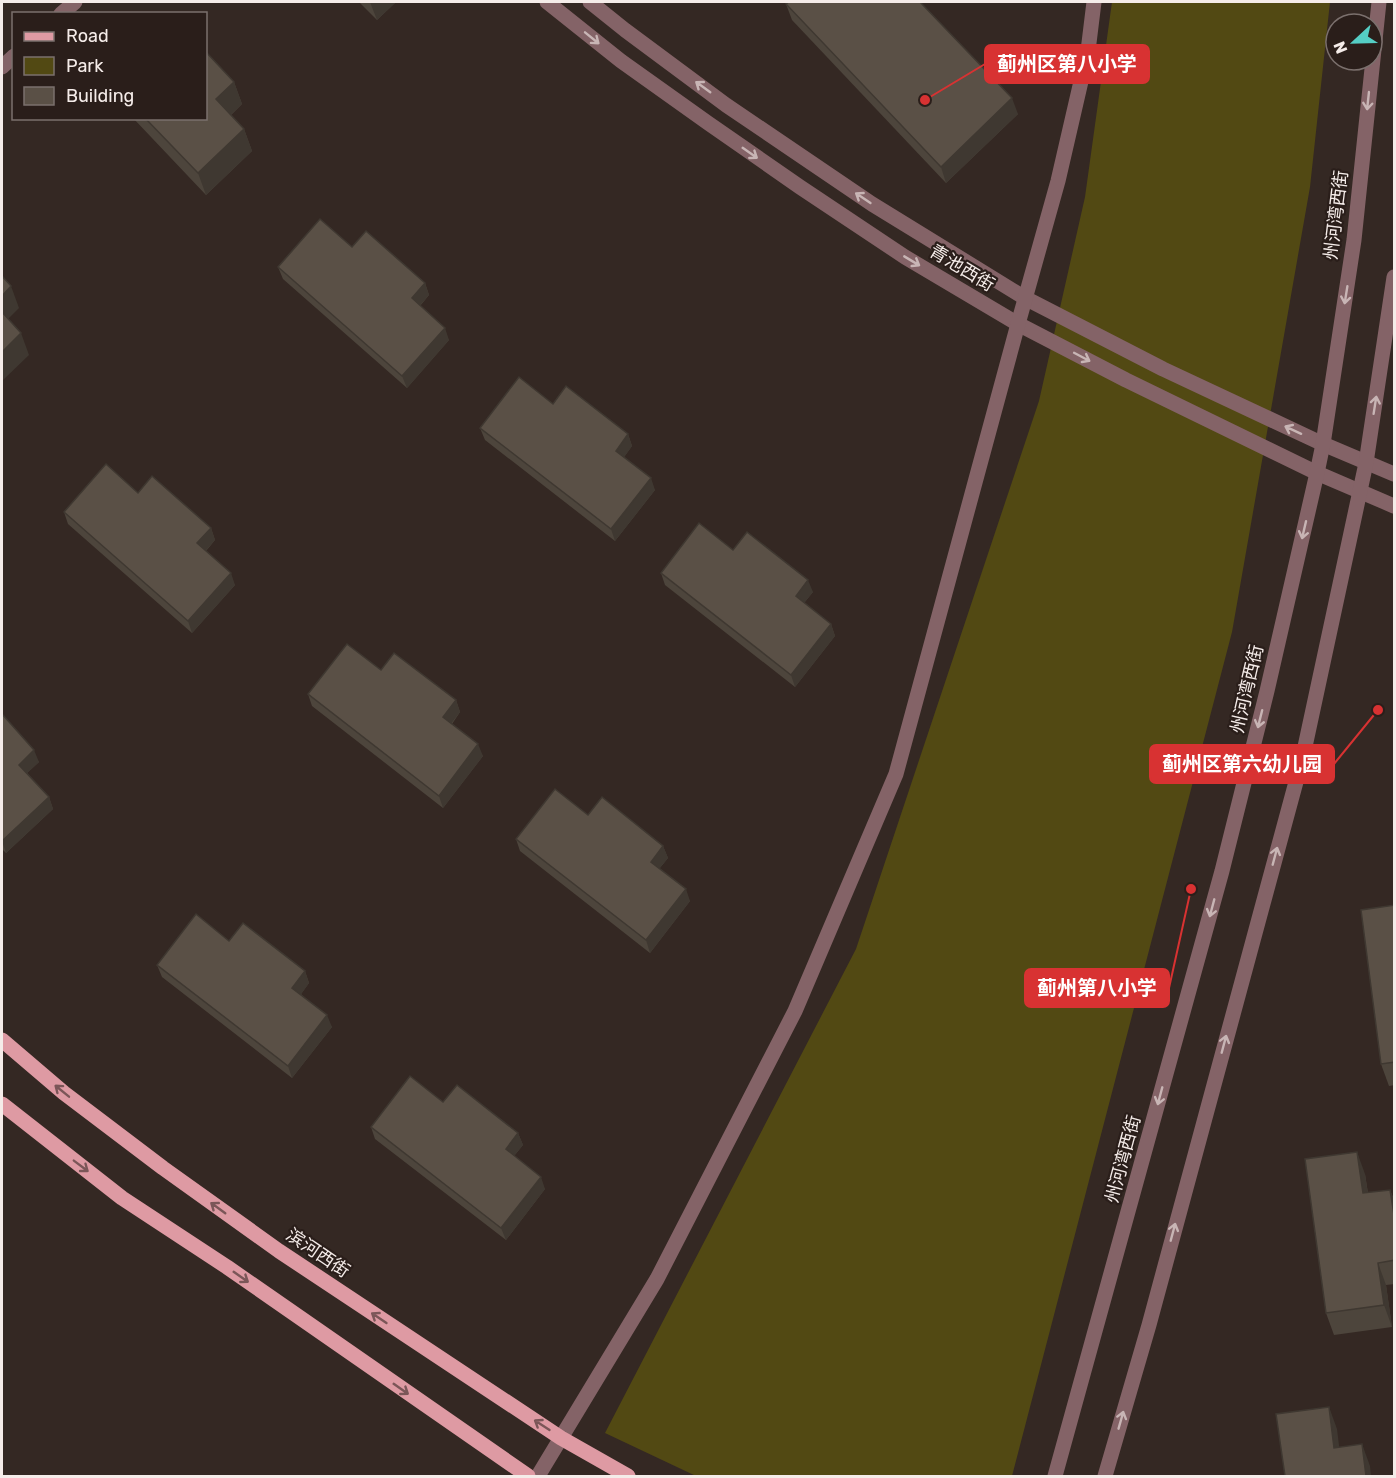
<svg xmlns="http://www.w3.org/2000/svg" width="1396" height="1478" viewBox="0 0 1396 1478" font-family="Rubik,'Noto Sans SC',sans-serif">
	<rect width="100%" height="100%" fill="#342823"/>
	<!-- green -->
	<path fill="#524913" d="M1112,2H1330L1310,187L1232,632L1012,1476H696L605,1433L856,949L1039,401L1085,197Z"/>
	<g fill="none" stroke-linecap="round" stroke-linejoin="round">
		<!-- minor -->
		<g stroke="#846367" stroke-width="15">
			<path d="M547,2L621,61L708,123L800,187L905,257L1018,324L1126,380L1317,473L1394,506"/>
			<path d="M590,2L625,30L726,105L872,204L1025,298L1163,369L1323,444L1394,474"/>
			<path d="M61,14L75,2"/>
			<path d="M2,67L14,56"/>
			<path d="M538,1476L657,1279L795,1011L896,774L1018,324L1058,181L1088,51L1094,2"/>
			<path d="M1055,1476L1222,871L1267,691L1317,473L1323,444L1354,240L1379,2"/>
			<path d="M1105,1476L1149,1325L1303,756L1366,463L1394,277"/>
		</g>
		<!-- major -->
		<g stroke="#de9aa3" stroke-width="15">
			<path d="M2,1040L64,1093L163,1168L279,1251L561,1438L628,1476"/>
			<path d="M2,1104L122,1198L227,1267L528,1476"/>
		</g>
	</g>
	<!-- wall -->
	<g fill="#4d453c">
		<path d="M359,2H396L377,20Z"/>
		<path d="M786,4L1018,114L946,183L792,20Z"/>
		<path d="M234,82L242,104L231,115L244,129L252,151L206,195L133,118H206Z"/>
		<path d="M352,247L425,283L429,295L420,306L449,340L407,388L283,279L278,267Z"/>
		<path d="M553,404L628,434L632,446L624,457L655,490L615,541L485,440L480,428Z"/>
		<path d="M138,493L211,528L215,540L206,551L235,585L192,633L68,524L64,512Z"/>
		<path d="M733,550L813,592L804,603L831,624L835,636L795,687L665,585L661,573Z"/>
		<path d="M381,670L456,700L460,712L452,724L483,756L443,808L312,706L308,694Z"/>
		<path d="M2,714L39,762L27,773L49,797L53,809L6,853L2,849Z"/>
		<path d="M588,815L663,846L668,858L659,869L690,901L650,953L520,851L516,839Z"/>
		<path d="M1395,905V1085L1389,1086L1381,1064Z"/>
		<path d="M229,941L305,971L309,983L301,994L332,1027L292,1078L162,977L157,965Z"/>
		<path d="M443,1102L518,1133L523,1145L514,1156L545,1189L506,1240L375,1139L371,1127Z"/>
		<path d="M1365,1174L1368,1193L1390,1190L1395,1202V1284L1386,1285L1392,1327L1334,1335L1326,1313Z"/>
	</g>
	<!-- shaded-wall -->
	<g fill="#3f3831">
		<path d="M370,2H396L377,20Z"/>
		<path d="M234,82L242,104L224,121L216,99Z"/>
		<path d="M1012,98L1018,114L946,183L941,167Z"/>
		<path d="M244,129L252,151L206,195L198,173Z"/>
		<path d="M425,283L429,295L416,310L412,298Z"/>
		<path d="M11,286L19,308L2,325V296Z"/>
		<path d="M445,328L449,340L407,388L402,376Z"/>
		<path d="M21,333L29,355L2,381V352Z"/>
		<path d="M628,434L632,446L620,463L616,451Z"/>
		<path d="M651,478L655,490L615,541L611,529Z"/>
		<path d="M211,528L215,540L202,555L197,543Z"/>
		<path d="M231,573L235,585L192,633L188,621Z"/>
		<path d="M808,580L813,592L800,608L796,596Z"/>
		<path d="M831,624L835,636L795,687L791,675Z"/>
		<path d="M456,700L460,712L447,729L443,717Z"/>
		<path d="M478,744L483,756L443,808L439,796Z"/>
		<path d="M34,750L39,762L23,777L19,765Z"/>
		<path d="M49,797L53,809L6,853L2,841Z"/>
		<path d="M663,846L668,858L655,874L651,862Z"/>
		<path d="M686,889L690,901L650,953L646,940Z"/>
		<path d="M305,971L309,983L297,1000L292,988Z"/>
		<path d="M327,1015L332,1027L292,1078L288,1066Z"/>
		<path d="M518,1133L523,1145L510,1161L506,1149Z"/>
		<path d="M1357,1152L1365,1174L1371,1215L1363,1193Z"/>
		<path d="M541,1177L545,1189L506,1240L501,1228Z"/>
		<path d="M1390,1190L1395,1202V1221Z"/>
		<path d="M1378,1263L1386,1285L1392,1327L1384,1305Z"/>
		<path d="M1329,1407L1337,1429L1342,1470L1334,1448Z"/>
		<path d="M1362,1444L1370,1466L1371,1476H1366Z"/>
	</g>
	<!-- building -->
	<g fill="#5a5046" stroke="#3f3831" stroke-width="1.5">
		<path d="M789,2H920L1012,98L941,167L786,4Z"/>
		<path d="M206,52L234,82L216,99L244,129L198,173L145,118H206Z"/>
		<path d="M320,219L352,247L366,231L425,283L412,298L445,328L402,376L278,267Z"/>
		<path d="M2,276L11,286L2,296Z"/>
		<path d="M2,312L21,333L2,352Z"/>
		<path d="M519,377L553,404L566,386L628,434L616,451L651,478L611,529L480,428Z"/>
		<path d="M106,464L138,493L152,476L211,528L197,543L231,573L188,621L64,512Z"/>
		<path d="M699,523L733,550L747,532L808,580L796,596L831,624L791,675L661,573Z"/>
		<path d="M347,644L381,670L394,653L456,700L443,717L478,744L439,796L308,694Z"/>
		<path d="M2,714L34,750L19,765L49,797L2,841Z"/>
		<path d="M555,789L588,815L602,797L663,846L651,862L686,889L646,940L516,839Z"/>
		<path d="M1395,905V1062L1381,1064L1361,910Z"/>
		<path d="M196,914L229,941L243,923L305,971L292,988L327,1015L288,1066L157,965Z"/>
		<path d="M410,1076L443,1102L457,1085L518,1133L506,1149L541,1177L501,1228L371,1127Z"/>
		<path d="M1357,1152L1363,1193L1390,1190L1395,1221V1260L1378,1263L1384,1305L1326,1313L1305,1159Z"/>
		<path d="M1329,1407L1334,1448L1362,1444L1366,1476H1285L1276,1414Z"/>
	</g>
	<!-- one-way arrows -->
	<defs><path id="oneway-shaft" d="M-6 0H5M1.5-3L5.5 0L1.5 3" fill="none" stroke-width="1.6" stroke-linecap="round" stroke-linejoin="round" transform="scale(1.5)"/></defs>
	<g stroke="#c8b5b5">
		<use href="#oneway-shaft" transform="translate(592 38) rotate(39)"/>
		<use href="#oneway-shaft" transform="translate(703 87) rotate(-144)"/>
		<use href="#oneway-shaft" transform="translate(1368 101) rotate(96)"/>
		<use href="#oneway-shaft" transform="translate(750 153) rotate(35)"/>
		<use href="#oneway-shaft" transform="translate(863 198) rotate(-146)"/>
		<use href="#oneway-shaft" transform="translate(912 261) rotate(31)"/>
		<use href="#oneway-shaft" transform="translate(1346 295) rotate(99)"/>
		<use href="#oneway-shaft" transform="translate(1082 357) rotate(28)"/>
		<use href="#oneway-shaft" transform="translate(1375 405) rotate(-81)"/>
		<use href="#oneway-shaft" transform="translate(1293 430) rotate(-155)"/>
		<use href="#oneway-shaft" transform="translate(1304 530) rotate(103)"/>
		<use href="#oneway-shaft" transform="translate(1260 719) rotate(104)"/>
		<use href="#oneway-shaft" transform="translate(1275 856) rotate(-75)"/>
		<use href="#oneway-shaft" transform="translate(1212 908) rotate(105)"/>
		<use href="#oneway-shaft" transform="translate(1224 1044) rotate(-75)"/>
		<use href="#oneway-shaft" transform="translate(1160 1096) rotate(105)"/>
		<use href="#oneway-shaft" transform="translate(1173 1232) rotate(-75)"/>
		<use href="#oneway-shaft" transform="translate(1121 1420) rotate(-74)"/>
	</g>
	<g stroke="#7b5658">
		<use href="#oneway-shaft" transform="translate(62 1091) rotate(-141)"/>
		<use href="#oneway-shaft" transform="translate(81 1166) rotate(37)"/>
		<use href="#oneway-shaft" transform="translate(218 1208) rotate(-144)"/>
		<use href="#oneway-shaft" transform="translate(241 1277) rotate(35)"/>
		<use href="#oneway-shaft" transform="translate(379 1318) rotate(-146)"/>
		<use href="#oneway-shaft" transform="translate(401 1389) rotate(35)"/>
		<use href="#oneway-shaft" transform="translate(542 1425) rotate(-147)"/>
	</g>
	<g text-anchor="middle" stroke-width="4.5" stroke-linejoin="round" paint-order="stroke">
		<!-- street labels -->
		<g font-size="18" fill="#f5ece9" stroke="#2a1e1a">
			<text transform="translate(1336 215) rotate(-83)" y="6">州河湾西街</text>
			<text transform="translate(962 268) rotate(31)" y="6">青池西街</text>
			<text transform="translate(1247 689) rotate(-77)" y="6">州河湾西街</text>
			<text transform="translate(1123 1159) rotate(-75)" y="6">州河湾西街</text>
			<text transform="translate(318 1253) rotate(34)" y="6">滨河西街</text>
		</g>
	</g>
	<!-- callouts -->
	<path fill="none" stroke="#d83232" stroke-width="2" d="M925 100L985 64M1378 710L1334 764M1191 889L1169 988"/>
	<g fill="#d83232" stroke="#2a1e1a" stroke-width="2">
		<circle cx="925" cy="100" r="6"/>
		<circle cx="1378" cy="710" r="6"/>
		<circle cx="1191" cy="889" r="6"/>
	</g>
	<g fill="#d83232" stroke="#d83232" stroke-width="2">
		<rect x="985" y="45" width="164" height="38" rx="6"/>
		<rect x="1150" y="745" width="184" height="38" rx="6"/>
		<rect x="1025" y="969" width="144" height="38" rx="6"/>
	</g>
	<g font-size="20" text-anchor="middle" font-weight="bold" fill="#fff">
		<text x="1067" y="71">蓟州区第八小学</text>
		<text x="1242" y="771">蓟州区第六幼儿园</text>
		<text x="1097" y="995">蓟州第八小学</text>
	</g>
	<!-- border -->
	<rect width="1396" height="1478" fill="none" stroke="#f5ece9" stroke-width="6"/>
	<!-- legend -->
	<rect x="12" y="12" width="195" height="108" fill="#2a1e1a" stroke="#7b706d" stroke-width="1.5"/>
	<rect x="24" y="32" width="30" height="9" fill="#de9aa3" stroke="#7b706d" stroke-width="1.5"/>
	<text x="66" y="42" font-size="18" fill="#f5ece9">Road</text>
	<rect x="24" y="57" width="30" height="18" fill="#524913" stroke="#7b706d" stroke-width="1.5"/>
	<text x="66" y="72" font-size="18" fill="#f5ece9">Park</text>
	<rect x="24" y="87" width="30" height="18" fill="#5a5046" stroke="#7b706d" stroke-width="1.5"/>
	<text x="66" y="102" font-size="18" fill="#f5ece9">Building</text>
	<!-- north arrow -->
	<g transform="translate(1354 42) rotate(248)"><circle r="28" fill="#2a1e1a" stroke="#7b706d" stroke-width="1.5"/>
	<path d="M0-4.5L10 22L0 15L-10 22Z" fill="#55cec5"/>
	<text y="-9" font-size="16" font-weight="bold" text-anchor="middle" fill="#f5ece9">N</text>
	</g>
</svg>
